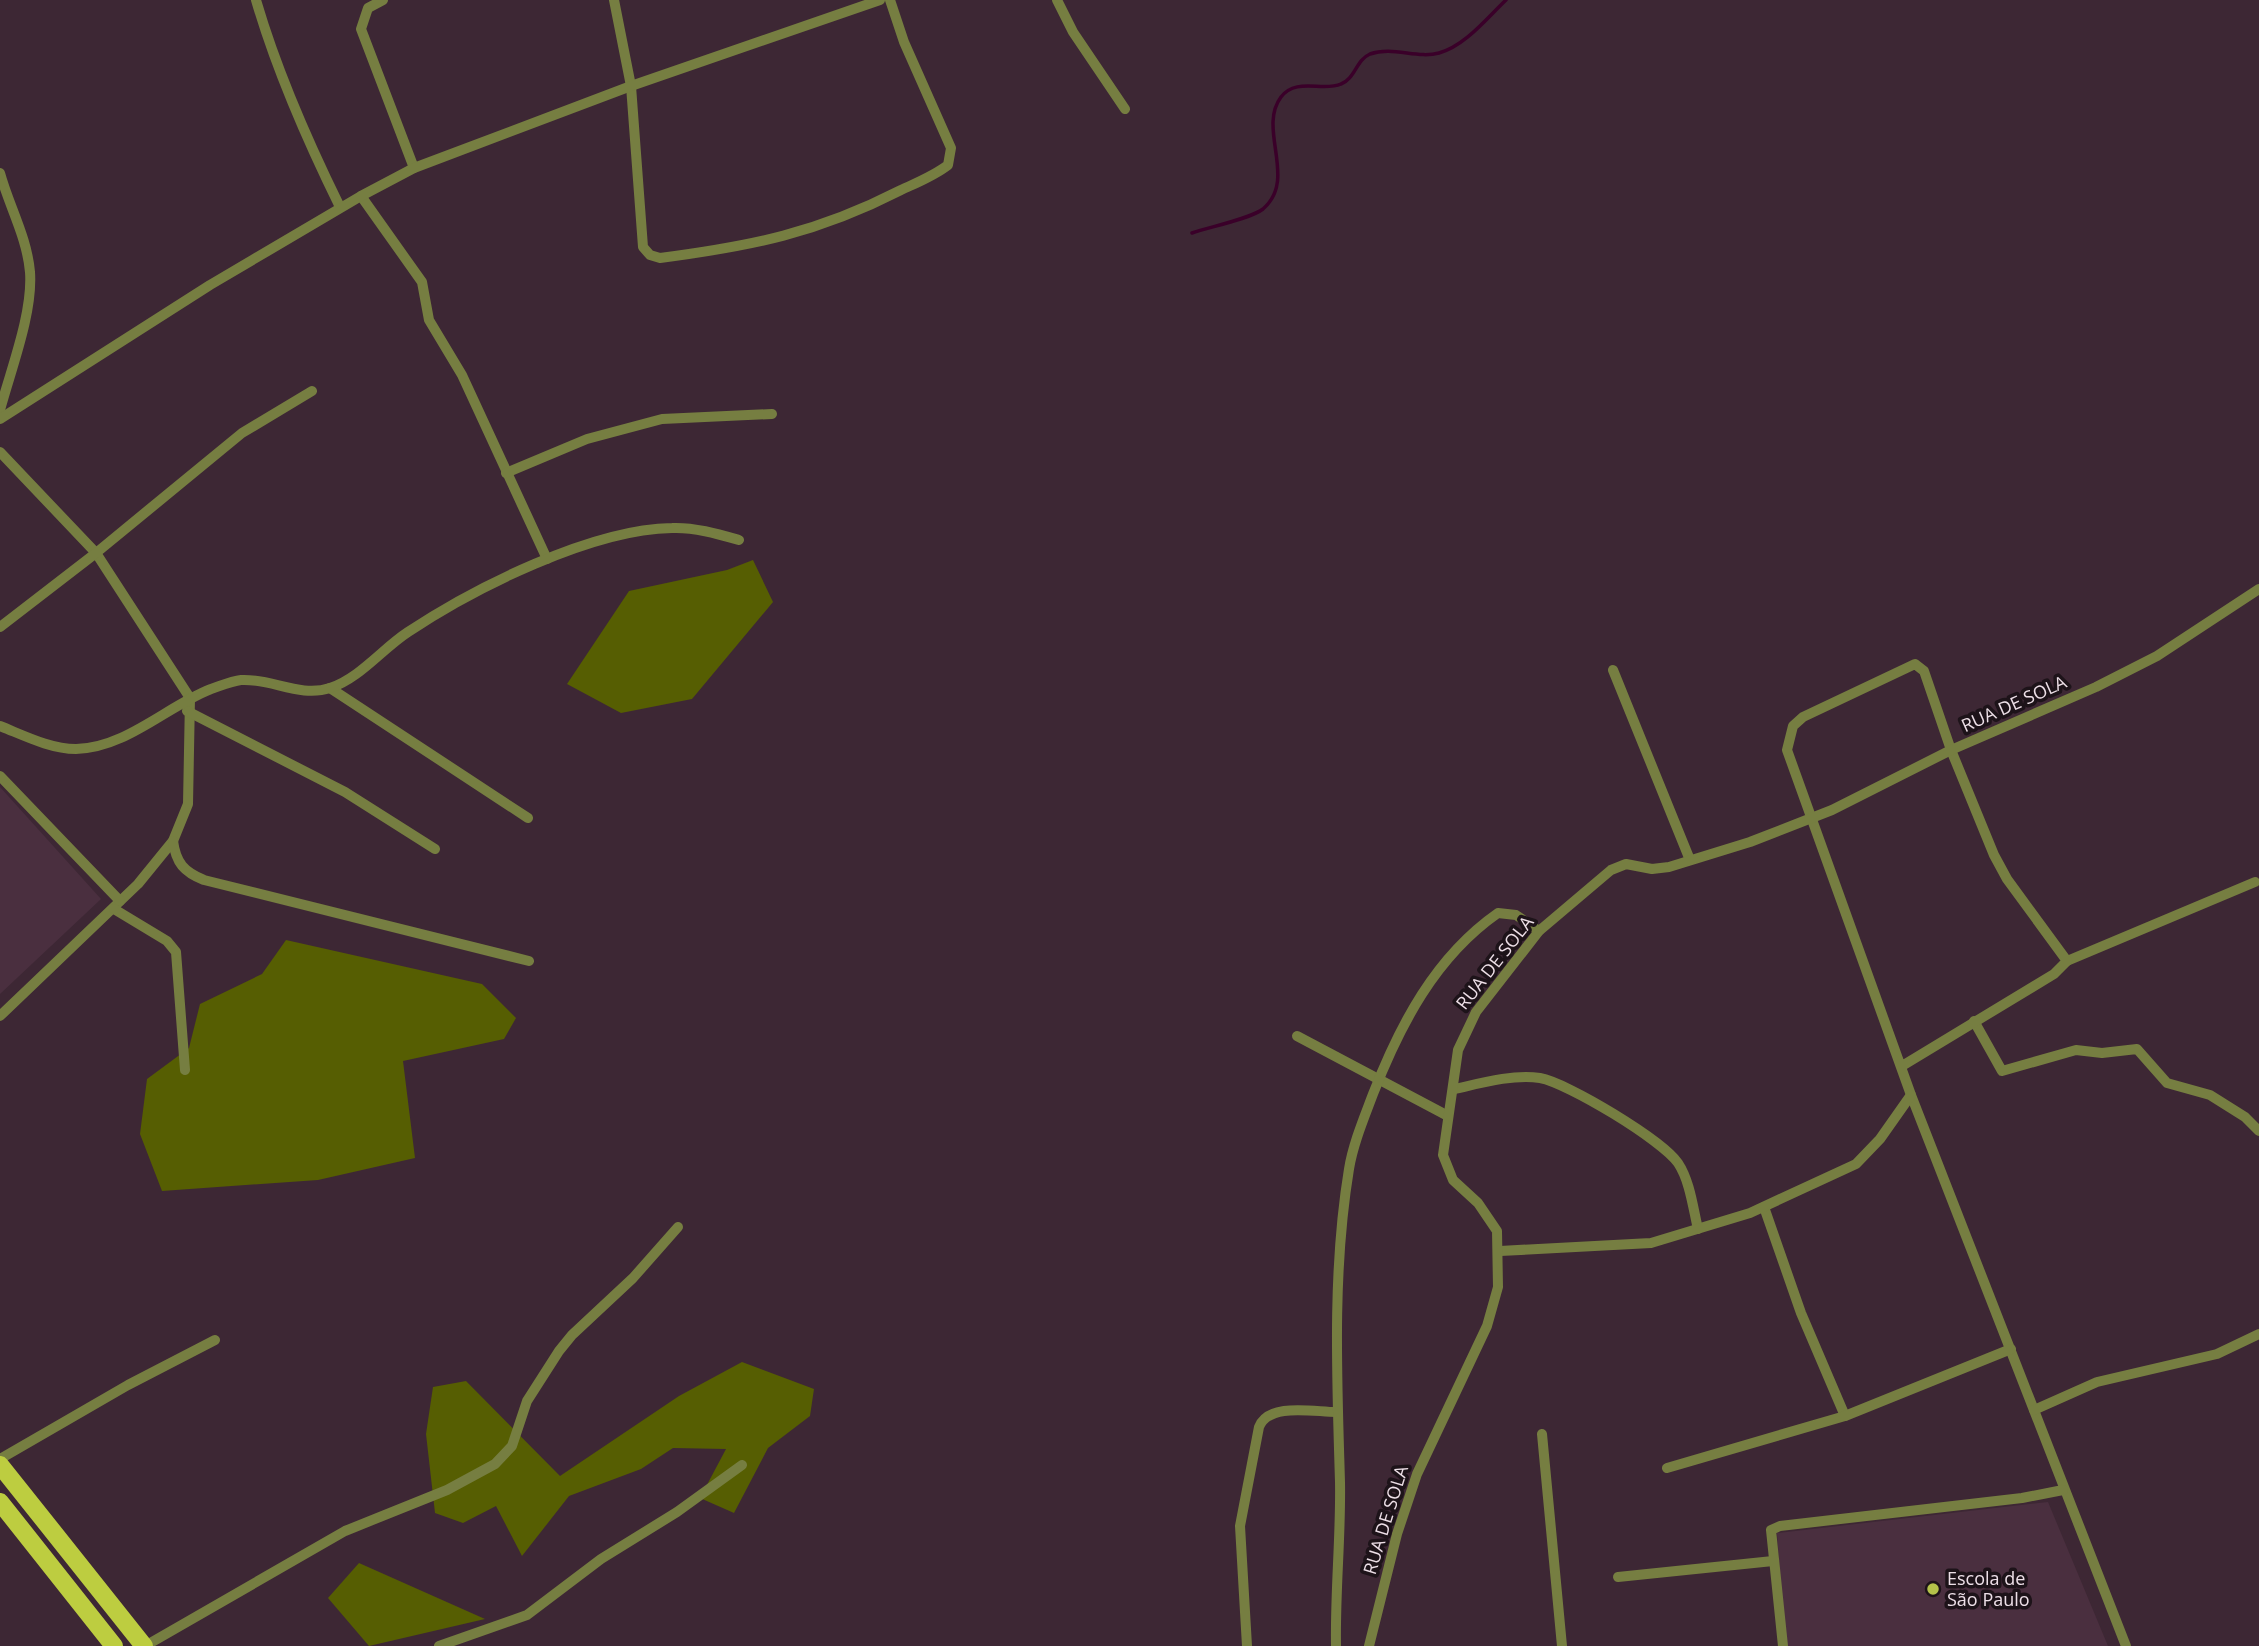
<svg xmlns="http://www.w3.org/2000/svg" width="2259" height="1646" viewBox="0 0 2259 1646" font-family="'Open Sans',sans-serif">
	<rect width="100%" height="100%" fill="#3d2734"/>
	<!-- built -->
	<g fill="#4a2f3f">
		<path d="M0,787L101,899L0,994Z"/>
		<path d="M2048,1502L2108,1646H1785L1777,1533Z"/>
	</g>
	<!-- forest -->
	<g fill="#565e02">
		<path d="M753,560L773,602L692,699L621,713L567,684L629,591L727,570Z"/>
		<path d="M286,940L482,984L516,1018L504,1039L403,1061L415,1158L318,1180L162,1191L140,1134L147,1079L189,1048L200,1004L262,974Z"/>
		<path d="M742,1362L814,1389L810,1416L768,1448L734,1513L700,1498L726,1449L673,1448L641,1469L569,1496L522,1556L496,1506L463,1523L435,1513L426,1434L433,1387L466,1381L560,1476L679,1396Z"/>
		<path d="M359,1563L485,1619L369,1646L328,1598Z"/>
	</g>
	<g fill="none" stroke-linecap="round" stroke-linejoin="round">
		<!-- stream -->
		<path stroke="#3a0029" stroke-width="3.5" d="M1192,233C1209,227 1250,219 1263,209C1298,179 1257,129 1281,97C1296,77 1323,92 1341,84C1355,79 1356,60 1370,54C1393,46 1417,59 1439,53C1465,46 1487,18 1506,0"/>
		<!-- minor -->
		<g stroke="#767e41" stroke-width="10">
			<path d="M256,0C277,72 307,140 340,207"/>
			<path d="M383,0L368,8L361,29L414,168"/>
			<path d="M614,0L631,86L643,247L650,255L660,258C752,246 817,233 901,190C916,183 934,176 948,165L951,148L904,42L890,0"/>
			<path d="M1057,0L1073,32L1125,109"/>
			<path d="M0,173C9,206 27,237 30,272C33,313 11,369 0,410"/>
			<path d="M361,196L422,282L429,320L462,375L547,559"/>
			<path d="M0,419L210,285L361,196L414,168L631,86L880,0"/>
			<path d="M0,452L96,553L190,698L188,804L173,841L138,884L0,1016"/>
			<path d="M506,473L587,439L662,419L772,414"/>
			<path d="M0,627L96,553L242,433L312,391"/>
			<path d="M1613,670L1690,860"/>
			<path d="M330,688L528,818"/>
			<path d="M187,711L345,792L435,849"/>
			<path d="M0,726C23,735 50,749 76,749C126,748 167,706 211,689C220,686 232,681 241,680C271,678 300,698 330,688C360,678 382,649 408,632C474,588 592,529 672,528C694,527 718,534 739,540"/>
			<path d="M0,776L120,901"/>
			<path d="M173,841C176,863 184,872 204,880L529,961"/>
			<path d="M114,909L167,941L176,952L185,1070"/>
			<path d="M2067,961L2255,882"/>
			<path d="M1974,1021L2002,1071L2076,1050L2102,1053L2137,1049L2167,1083L2210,1095L2245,1117L2259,1131"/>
			<path d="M1297,1036L1448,1116"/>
			<path d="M1902,1066L2054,974L2067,961L2007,879L1994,855L1951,750L1924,671L1915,664L1803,717L1793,726L1787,750L1911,1095L2126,1646"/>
			<path d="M1455,1089C1481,1083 1513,1074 1540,1078C1568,1083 1662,1140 1678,1163C1690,1181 1693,1208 1698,1229"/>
			<path d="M1764,1207L1801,1313L1845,1416"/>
			<path d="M1500,1251L1651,1243L1750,1213L1856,1164L1880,1139L1911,1095"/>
			<path d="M2034,1410L2097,1382L2217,1354L2259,1334"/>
			<path d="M1542,1434L1562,1646"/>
			<path d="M0,1459L128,1385L215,1340"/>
			<path d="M1667,1468L1845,1416L2011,1349"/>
			<path d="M1618,1577L1773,1561"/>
			<path d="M145,1646L345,1531L447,1490L495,1464L512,1446L527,1401L559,1351L572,1335L633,1278L678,1227"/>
			<path d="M439,1646L527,1615L601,1559L677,1512L742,1465"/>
			<path d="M1247,1646L1240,1526L1259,1427C1269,1402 1314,1412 1336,1412"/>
			<path d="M1336,1646C1335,1591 1341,1536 1340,1482C1337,1379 1332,1272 1349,1169C1353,1144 1364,1118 1373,1094C1400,1025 1435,957 1498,913L1516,915L1539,931"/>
			<path d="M1369,1646L1397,1534L1417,1474L1487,1326L1498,1287L1497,1231L1478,1203L1453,1180L1443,1155L1458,1050L1476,1012L1539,931L1611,870L1626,864L1652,869L1669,867L1750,842L1832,810L1951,750L2096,687L2157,656L2259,589"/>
			<path d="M1783,1646L1771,1530L1780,1526L2022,1498L2063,1490"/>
		</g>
		<!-- primary -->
		<g stroke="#bdcd40" stroke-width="18">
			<path d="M0,1465L144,1646"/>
			<path d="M0,1502L114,1646"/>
		</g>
	</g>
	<!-- markers -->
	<circle fill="#b4c24a" stroke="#1d1319" stroke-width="2.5" cx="1933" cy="1589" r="7"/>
	<g text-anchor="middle" stroke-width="7" stroke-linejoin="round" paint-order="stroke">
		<!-- street labels -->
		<g font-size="18" fill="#eddfe7" stroke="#1d1319">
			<text transform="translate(2014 704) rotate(-24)" y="6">RUA DE SOLA</text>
			<text transform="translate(1495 963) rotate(-52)" y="6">RUA DE SOLA</text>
			<text transform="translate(1386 1520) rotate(-73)" y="6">RUA DE SOLA</text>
		</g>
		<!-- poi labels -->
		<g font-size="18" fill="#eddfe7" stroke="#1d1319" text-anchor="start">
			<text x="1947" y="1585">Escola de<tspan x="1947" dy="21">São Paulo</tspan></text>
		</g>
	</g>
</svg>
